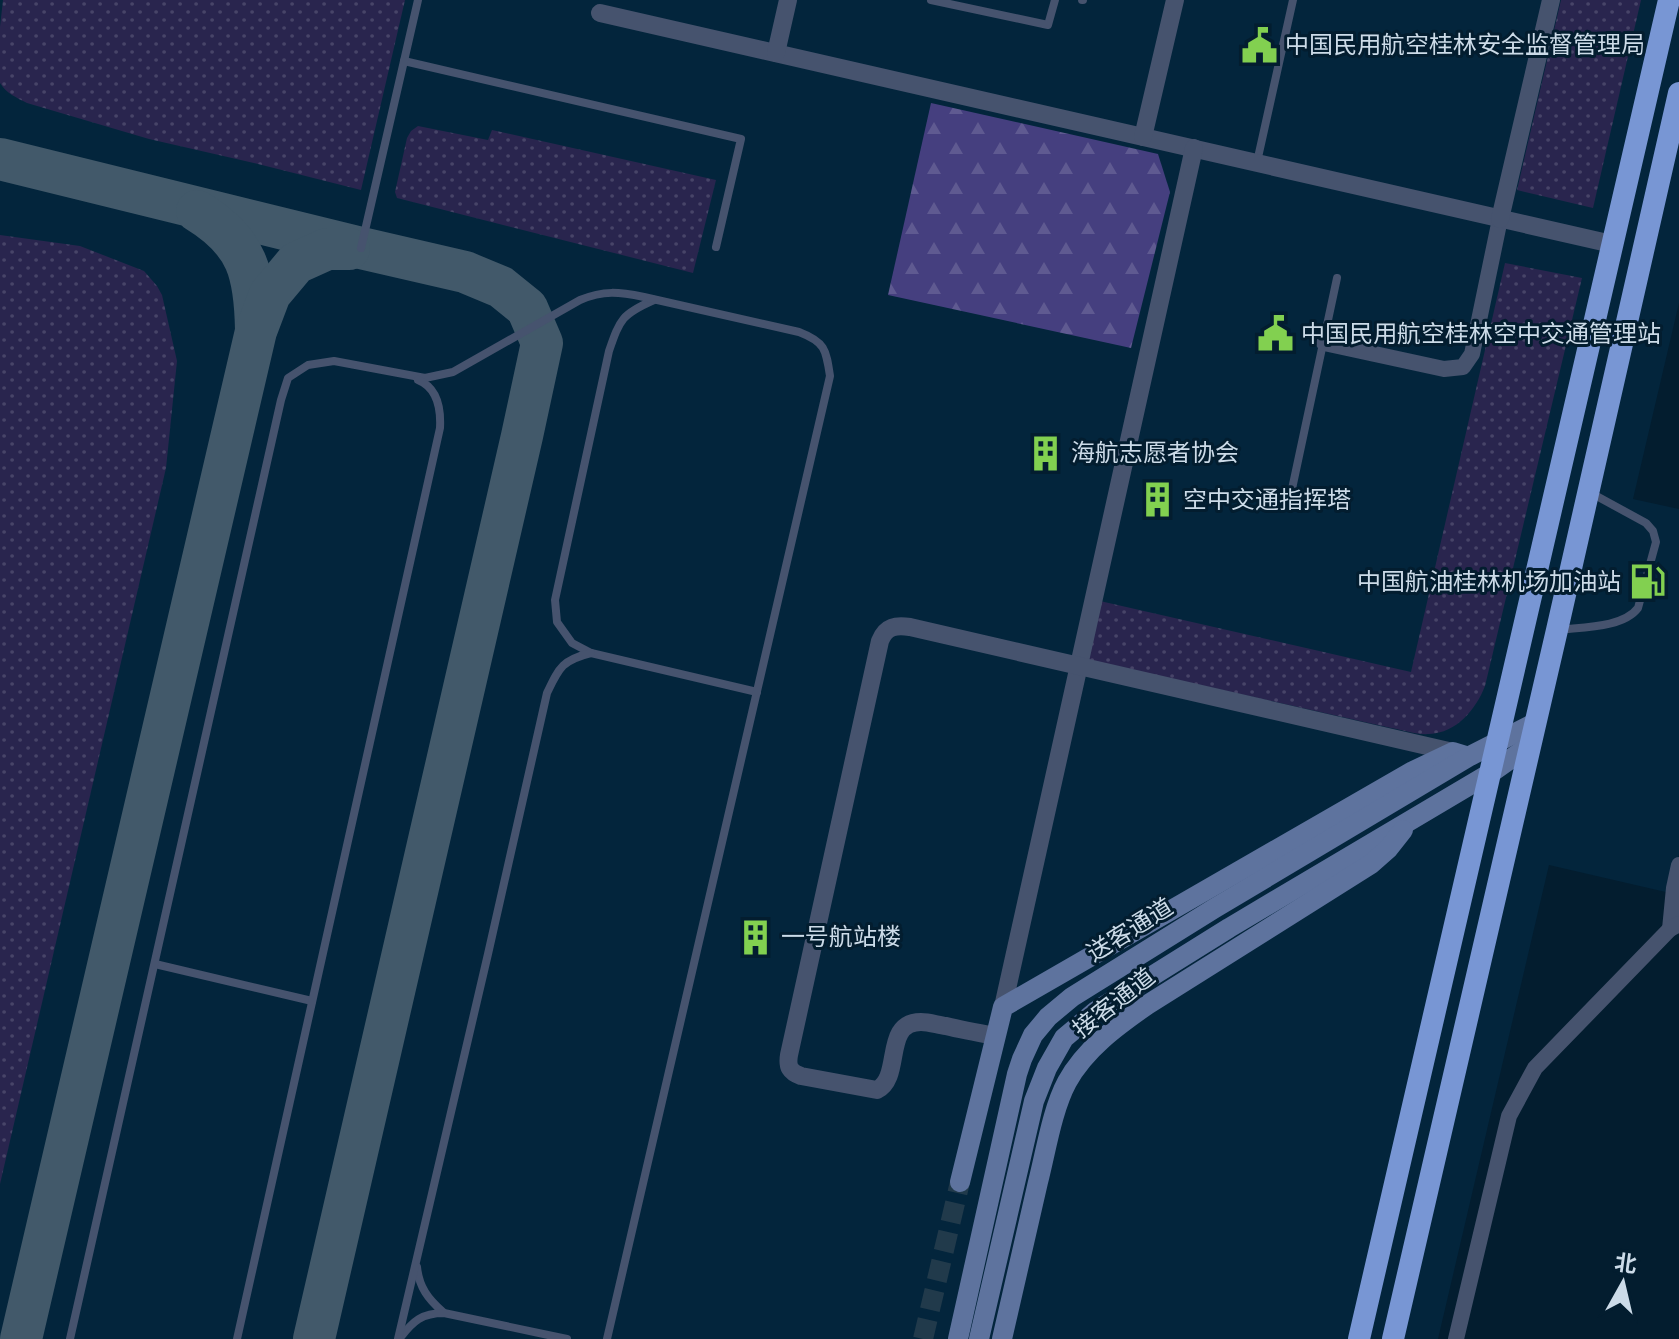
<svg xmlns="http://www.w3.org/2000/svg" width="1679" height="1339" viewBox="0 0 1679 1339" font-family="Rubik,'Noto Sans SC',sans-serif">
	<defs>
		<pattern id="grass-dots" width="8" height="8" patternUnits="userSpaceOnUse" patternTransform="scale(2)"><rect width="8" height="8" fill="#29254e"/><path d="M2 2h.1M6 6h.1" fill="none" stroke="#474468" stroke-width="1.8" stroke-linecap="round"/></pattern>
		<pattern id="forest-firs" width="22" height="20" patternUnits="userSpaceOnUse" patternTransform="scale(2)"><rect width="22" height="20" fill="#453f7f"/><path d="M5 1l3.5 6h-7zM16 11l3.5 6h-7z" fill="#5f5a91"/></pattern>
	</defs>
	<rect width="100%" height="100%" fill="#031d2f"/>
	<!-- built -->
	<path fill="#03253c" d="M0,0H1679V303L1633,499L1679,509V854L1670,893L1549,865L1438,1339H0Z"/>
	<!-- grass -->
	<g fill="url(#grass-dots)">
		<path d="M3,0H405L361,190L258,164L149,139L27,103C17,98 6,93 0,83V27Z"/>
		<path d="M1561,0H1641L1593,208L1517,190Z"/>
		<path d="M418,126L488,140L492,130L716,180L693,273L397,198L395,192L407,138L411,131Z"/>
		<path d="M0,235L80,246L144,271L157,286L162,295L177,361L166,468L0,1184Z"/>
		<path d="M1505,263L1582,278L1485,686C1476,709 1457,733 1429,734C1417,735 1403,730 1391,728L1088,660L1100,601L1411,672Z"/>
	</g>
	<!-- forest -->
	<path fill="url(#forest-firs)" d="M931,103L1158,154L1170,192L1131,348L888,295Z"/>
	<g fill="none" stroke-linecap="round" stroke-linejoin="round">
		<!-- taxiway -->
		<g stroke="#42596a" stroke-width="42">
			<path d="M0,159L361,248L465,272L501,287L527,308L542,343L522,436L314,1339"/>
			<path d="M197,211C248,242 255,274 256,330"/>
			<path d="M21,1339L256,331L270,294L296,263L327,249H349"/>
		</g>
		<!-- secondary-tunnel -->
		<path stroke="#213a4b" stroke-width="20" stroke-dasharray="20 10" stroke-linecap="butt" d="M923,1339L960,1182"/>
		<!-- service -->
		<g stroke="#46536e" stroke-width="8">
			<path d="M931,0L1048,25L1055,0"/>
			<path d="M1082,0H1083"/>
			<path d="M404,61L741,139L716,247"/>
			<path d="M1257,162L1293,0"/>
			<path d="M361,248L418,0"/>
			<path d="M654,300C622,314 620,319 609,351L555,600L557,622L572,643L591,653L757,692"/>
			<path d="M1289,503L1337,278"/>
			<path d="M1558,630C1582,627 1623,628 1638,608L1656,542L1653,531L1646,523L1591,493"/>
			<path d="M155,964L312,1001"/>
			<path d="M417,1267C419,1287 428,1299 443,1312"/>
			<path d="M400,1338C413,1321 422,1313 444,1313L567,1339"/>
			<path d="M70,1339L281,400L288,378L308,365L334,361L425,378L453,372L580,300C604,290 619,292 644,297L799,332C825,342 826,349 830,376L607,1339"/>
			<path d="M237,1339L440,428C441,409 438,388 418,380"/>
			<path d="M398,1339L488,954L547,693C559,668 562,660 591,653"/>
		</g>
		<!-- minor -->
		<g stroke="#46536e" stroke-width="16">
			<path d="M1324,343L1444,369L1463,367L1472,354L1500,219"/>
			<path d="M1670,929L1674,888L1679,865"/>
			<path d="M1456,1339L1509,1116L1535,1068L1670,929L1679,924"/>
		</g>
		<!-- tertiary -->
		<g stroke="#46536e" stroke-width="18">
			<path d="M600,13L1612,244"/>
			<path d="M776,53L788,0"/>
			<path d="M1143,137L1175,0"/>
			<path d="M1500,219L1551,0"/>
			<path d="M1003,1007L1194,148"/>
			<path d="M996,1036C979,1033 962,1030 946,1026C938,1025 929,1022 921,1022C882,1022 903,1077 877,1090L801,1076C790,1072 787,1067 789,1055L880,641C886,626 896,625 910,627L1453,752"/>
		</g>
		<!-- secondary -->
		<g stroke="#5e739e" stroke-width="20">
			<path d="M960,1182L1003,1007L1413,771L1453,752L1466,756"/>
			<path d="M958,1339L1017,1074L1022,1059L1033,1035L1048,1017L1072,997L1215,908L1470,756L1535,723"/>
			<path d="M979,1339L1034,1101L1047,1068L1064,1038L1096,1011L1229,928L1492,772L1529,746"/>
			<path d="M1002,1339C1014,1287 1026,1235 1038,1182C1046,1151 1052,1110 1067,1082C1085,1049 1117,1026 1147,1005L1371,864L1388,849L1403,830"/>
		</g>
		<!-- trunk -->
		<g stroke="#7896d4" stroke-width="22">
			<path d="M1359,1339L1669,0"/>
			<path d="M1393,1339L1557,630L1679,93"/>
		</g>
	</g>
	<!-- icons -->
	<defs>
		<symbol id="civic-bare" viewBox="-9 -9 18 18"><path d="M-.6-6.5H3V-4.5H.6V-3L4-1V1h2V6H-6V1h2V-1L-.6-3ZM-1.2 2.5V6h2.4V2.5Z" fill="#82d050" stroke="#031d2f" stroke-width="2.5" paint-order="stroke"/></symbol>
		<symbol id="building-bare" viewBox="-9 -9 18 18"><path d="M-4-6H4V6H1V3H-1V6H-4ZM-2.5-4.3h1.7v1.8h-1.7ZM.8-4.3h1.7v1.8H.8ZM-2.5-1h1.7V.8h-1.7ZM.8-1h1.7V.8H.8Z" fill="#82d050" stroke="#031d2f" stroke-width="2.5" paint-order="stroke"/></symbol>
		<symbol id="fuel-bare" viewBox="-9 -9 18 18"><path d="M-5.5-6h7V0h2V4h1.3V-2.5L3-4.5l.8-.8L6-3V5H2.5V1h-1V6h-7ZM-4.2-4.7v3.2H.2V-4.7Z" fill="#82d050" stroke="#031d2f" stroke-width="2.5" paint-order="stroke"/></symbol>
	</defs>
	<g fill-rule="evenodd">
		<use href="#civic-bare" x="1234" y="20" width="51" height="51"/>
		<use href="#civic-bare" x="1250" y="308" width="51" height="51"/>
		<use href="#building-bare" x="1020" y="428" width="51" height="51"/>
		<use href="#building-bare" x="1132" y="474" width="51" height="51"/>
		<use href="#fuel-bare" x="1622" y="556" width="51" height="51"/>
		<use href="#building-bare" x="730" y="912" width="51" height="51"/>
	</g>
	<g text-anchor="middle" stroke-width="6" stroke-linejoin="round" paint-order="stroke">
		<!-- poi labels -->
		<g font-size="24" fill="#ccdbe8" stroke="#031d2f" text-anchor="start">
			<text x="1285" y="53">中国民用航空桂林安全监督管理局</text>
			<text x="1301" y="342">中国民用航空桂林空中交通管理站</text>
			<text x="1071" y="461">海航志愿者协会</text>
			<text x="1183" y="508">空中交通指挥塔</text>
			<text x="1621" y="590" text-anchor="end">中国航油桂林机场加油站</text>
			<text x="781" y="945">一号航站楼</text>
		</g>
		<!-- street labels -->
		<g font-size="24" fill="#ccdbe8" stroke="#031d2f">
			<text transform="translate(1130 930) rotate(-32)" y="8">送客通道</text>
			<text transform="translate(1114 1003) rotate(-38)" y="8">接客通道</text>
		</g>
	</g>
	<!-- north arrow -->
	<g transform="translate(1623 1283) rotate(8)" stroke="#031d2f" stroke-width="6" paint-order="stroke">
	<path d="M0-6L14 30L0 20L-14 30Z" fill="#ccdbe8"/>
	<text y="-12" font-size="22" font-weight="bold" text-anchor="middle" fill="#ccdbe8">北</text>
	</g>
</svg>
